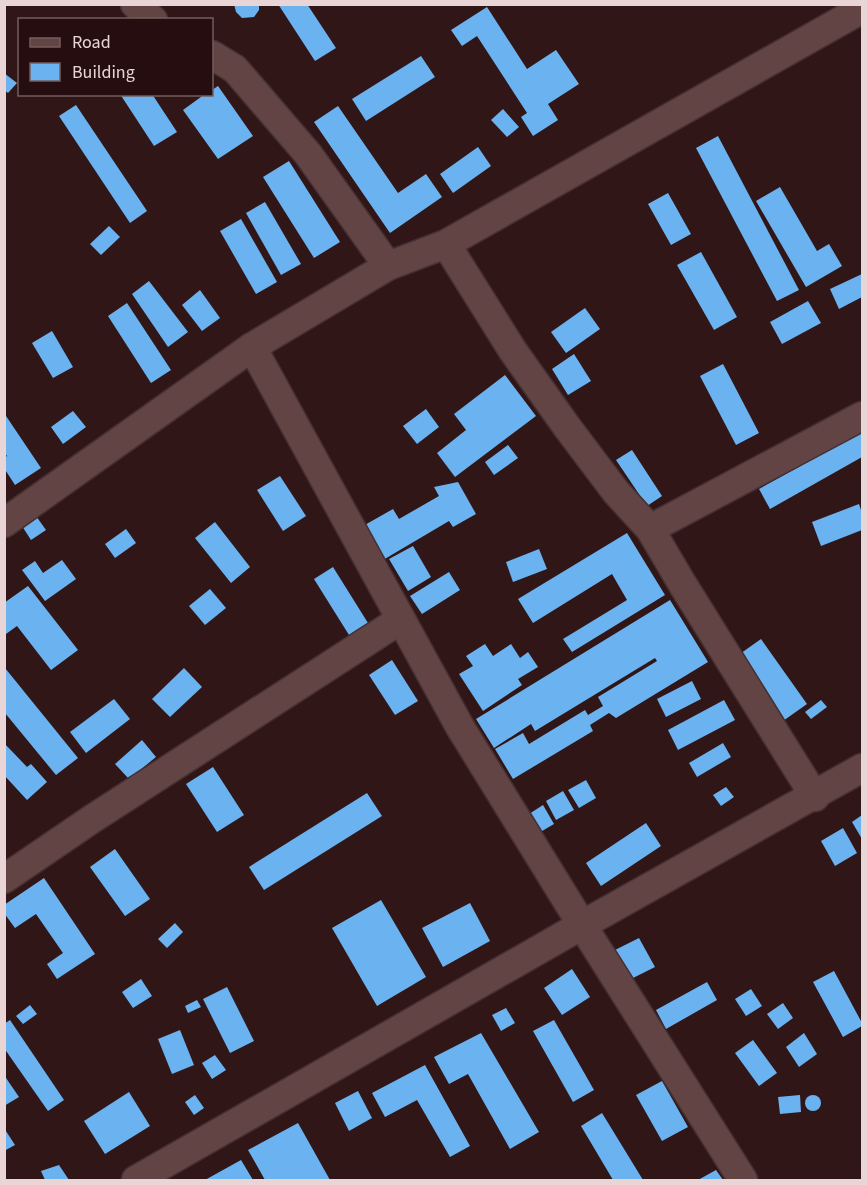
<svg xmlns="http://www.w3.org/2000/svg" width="867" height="1185" viewBox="0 0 867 1185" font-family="'Source Sans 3',sans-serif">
	<rect width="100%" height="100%" fill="#311618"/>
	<!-- building -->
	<g fill="#6bb3f0">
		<path d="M234,4H259V10L254,17L242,18L236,12Z"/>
		<path d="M278,4H307L336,48L315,61Z"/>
		<path d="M487,7L527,69L556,50L579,84L548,104L558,120L533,136L521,117L527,113L477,36L462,46L451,30Z"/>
		<path d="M421,56L435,77L366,121L352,99Z"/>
		<path d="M4,73L17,83L8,93L4,90Z"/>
		<path d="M218,86L253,136L218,159L183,110L205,94H212V90Z"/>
		<path d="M120,94H152L177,132L154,146Z"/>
		<path d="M76,105L147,211L130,223L59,116Z"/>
		<path d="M338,106L398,193L426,174L442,197L390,233L314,122Z"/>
		<path d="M503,109L519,127L507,137L491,120Z"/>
		<path d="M718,136L799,290L777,301L696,148Z"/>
		<path d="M478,147L491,166L453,193L440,174Z"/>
		<path d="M289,161L340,242L314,258L263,177Z"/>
		<path d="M780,187L817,251L829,244L842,266L806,287L756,201Z"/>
		<path d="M668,193L691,234L671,245L648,204Z"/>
		<path d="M265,202L301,264L281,275L246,213Z"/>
		<path d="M241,219L277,282L256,294L220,231Z"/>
		<path d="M109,226L120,237L101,255L90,244Z"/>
		<path d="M701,252L737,317L714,330L677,265Z"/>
		<path d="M862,274V297L839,309L830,289Z"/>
		<path d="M149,281L188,332L168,347L132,294Z"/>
		<path d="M200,290L220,318L202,331L182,305Z"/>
		<path d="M808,301L821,323L782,344L770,322Z"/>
		<path d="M127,303L171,370L151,383L108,316Z"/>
		<path d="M585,308L600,329L566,353L551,332Z"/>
		<path d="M52,331L73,367L53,378L32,343Z"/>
		<path d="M574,354L591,381L568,395L552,369Z"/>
		<path d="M723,364L759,433L736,445L700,376Z"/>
		<path d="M505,375L536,416L455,477L437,453L466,430L454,414Z"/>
		<path d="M426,409L439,427L417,444L403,426Z"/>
		<path d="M73,411L86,427L63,444L51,427Z"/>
		<path d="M4,413L41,468L15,485L4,468V458L7,456L4,452Z"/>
		<path d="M862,432V457L770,509L759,489Z"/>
		<path d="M508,445L518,458L494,475L485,462Z"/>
		<path d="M632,450L662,496L647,506L616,460Z"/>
		<path d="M280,476L306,516L283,531L257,490Z"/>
		<path d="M458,482L476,514L453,527L449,521L383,560L363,526L393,509L399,519L439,496L434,487Z"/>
		<path d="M859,504L862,513V530L821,546L812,522Z"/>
		<path d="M36,516L46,530L31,540L22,526Z"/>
		<path d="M215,522L250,567L231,583L195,538Z"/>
		<path d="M126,529L136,543L115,558L105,544Z"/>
		<path d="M627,533L665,595L572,652L563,639L627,600L612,574L533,623L518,599Z"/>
		<path d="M413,546L431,577L408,591L389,559Z"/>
		<path d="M539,549L547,569L513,582L506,562Z"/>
		<path d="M62,560L76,579L45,601L22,570L35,561L43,573Z"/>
		<path d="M333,567L373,631L354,643L314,579Z"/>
		<path d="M449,572L460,590L422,614L410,596Z"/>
		<path d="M28,586L78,650L51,670L17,626L6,634L4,632V603Z"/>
		<path d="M210,589L226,608L205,625L189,606Z"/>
		<path d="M670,600L708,662L616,718L609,713L590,725L593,731L513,779L495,749L523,733L529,744L585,710L588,715L603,706L598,697L657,661L655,658L535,731L531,724L494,748L476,719Z"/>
		<path d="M761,639L807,704L783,721L737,656Z"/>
		<path d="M485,644L493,656L511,644L520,658L528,652L538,667L518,679L522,685L483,711L459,674L473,666L466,656Z"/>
		<path d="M392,660L418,701L395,715L369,675Z"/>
		<path d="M5,668L78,758L56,775L5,713Z"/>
		<path d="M184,668L202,687L170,717L152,699Z"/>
		<path d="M692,681L701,699L666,717L657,699Z"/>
		<path d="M114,699L130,719L86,753L70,732Z"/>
		<path d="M724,700L735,720L678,750L668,730Z"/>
		<path d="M821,700L827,707L811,719L805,712Z"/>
		<path d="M142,740L156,757L129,779L115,764Z"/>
		<path d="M4,743L27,767L31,764L47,782L27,800L4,775Z"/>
		<path d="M723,743L731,757L697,777L689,763Z"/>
		<path d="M213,767L244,815L217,832L186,784Z"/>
		<path d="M586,780L596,798L579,808L568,790Z"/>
		<path d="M726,787L734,797L721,806L713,795Z"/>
		<path d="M563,791L574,810L556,820L546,801Z"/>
		<path d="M367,793L382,816L264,890L249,867Z"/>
		<path d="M543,805L554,824L537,834L526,816Z"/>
		<path d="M862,815V839L852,822Z"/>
		<path d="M646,823L661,846L601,886L586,863Z"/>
		<path d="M843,828L857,853L835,866L821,841Z"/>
		<path d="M115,849L150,899L125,916L90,867Z"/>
		<path d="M44,878L95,954L57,979L47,964L63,953L36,914L15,928L4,913V905Z"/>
		<path d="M381,900L426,977L377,1006L332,928Z"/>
		<path d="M470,903L490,941L443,967L422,928Z"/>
		<path d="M175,923L183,932L167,948L158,939Z"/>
		<path d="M639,938L655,967L631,979L615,950Z"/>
		<path d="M572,969L590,997L562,1015L544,988Z"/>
		<path d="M834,971L862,1023V1026L843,1037L813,982Z"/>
		<path d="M141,979L152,996L133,1008L122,992Z"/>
		<path d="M707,982L717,1000L666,1029L656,1010Z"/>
		<path d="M227,987L254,1041L230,1053L203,999Z"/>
		<path d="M751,989L762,1006L746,1016L735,999Z"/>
		<path d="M197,1000L201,1007L188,1013L185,1006Z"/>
		<path d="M783,1003L793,1018L778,1029L767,1014Z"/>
		<path d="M30,1005L37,1014L23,1024L16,1016Z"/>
		<path d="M506,1008L515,1023L501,1031L492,1015Z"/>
		<path d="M10,1020L64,1100L48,1111L4,1048V1024Z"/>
		<path d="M554,1020L594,1090L573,1102L533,1031Z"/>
		<path d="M180,1030L194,1065L172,1074L158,1039Z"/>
		<path d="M481,1033L539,1132L510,1149L468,1074L449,1084L434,1057Z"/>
		<path d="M804,1033L817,1054L799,1067L786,1047Z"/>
		<path d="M753,1040L777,1073L759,1086L735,1053Z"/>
		<path d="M215,1055L226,1070L212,1079L202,1063Z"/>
		<path d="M425,1065L470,1146L450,1157L417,1100L385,1117L372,1093Z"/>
		<path d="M4,1075L19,1097L4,1106Z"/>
		<path d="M662,1081L688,1127L662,1141L636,1095Z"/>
		<path d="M358,1091L372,1118L349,1131L335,1103Z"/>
		<path d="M129,1092L150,1126L105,1154L84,1121Z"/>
		<path d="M195,1095L204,1108L194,1115L185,1102Z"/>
		<path d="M800,1095L801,1112L780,1114L778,1097Z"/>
		<circle cx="813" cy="1103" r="8"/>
		<path d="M602,1113L643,1180H613L581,1126Z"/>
		<path d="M298,1123L330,1180H265L248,1150Z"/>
		<path d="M4,1128L15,1145L4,1151Z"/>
		<path d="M241,1160L253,1180H205Z"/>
		<path d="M59,1165L69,1180H45L41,1171Z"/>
		<path d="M716,1170L723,1180H698Z"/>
	</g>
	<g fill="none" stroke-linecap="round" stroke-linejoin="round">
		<defs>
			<g id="street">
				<path d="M135,4L153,20"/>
				<path d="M212,55L235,69L308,154L388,266"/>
				<path d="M446,244L513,351L567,427L616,492L650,529L683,585L815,797"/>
				<path d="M252,347L460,727L582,925L743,1180"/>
				<path d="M4,523L252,347L388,266L446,244L862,9"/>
				<path d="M650,529L862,416"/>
				<path d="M4,879L92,819L400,620"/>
				<path d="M136,1180L582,925L862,768"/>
			</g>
		</defs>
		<!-- street casing -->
		<use href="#street" stroke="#453032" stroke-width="31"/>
		<!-- street -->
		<use href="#street" stroke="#634445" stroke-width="28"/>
	</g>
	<!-- border -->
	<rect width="867" height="1185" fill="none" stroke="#e9d5d5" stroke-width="12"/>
	<!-- legend -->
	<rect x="18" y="18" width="195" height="78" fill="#260d0f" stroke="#745d5e" stroke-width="1.5"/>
	<rect x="30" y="38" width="30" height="9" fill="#634445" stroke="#745d5e" stroke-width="1.5"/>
	<text x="72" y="48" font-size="18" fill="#e9d5d5">Road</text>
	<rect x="30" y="63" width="30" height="18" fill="#6bb3f0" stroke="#745d5e" stroke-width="1.5"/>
	<text x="72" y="78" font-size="18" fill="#e9d5d5">Building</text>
</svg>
